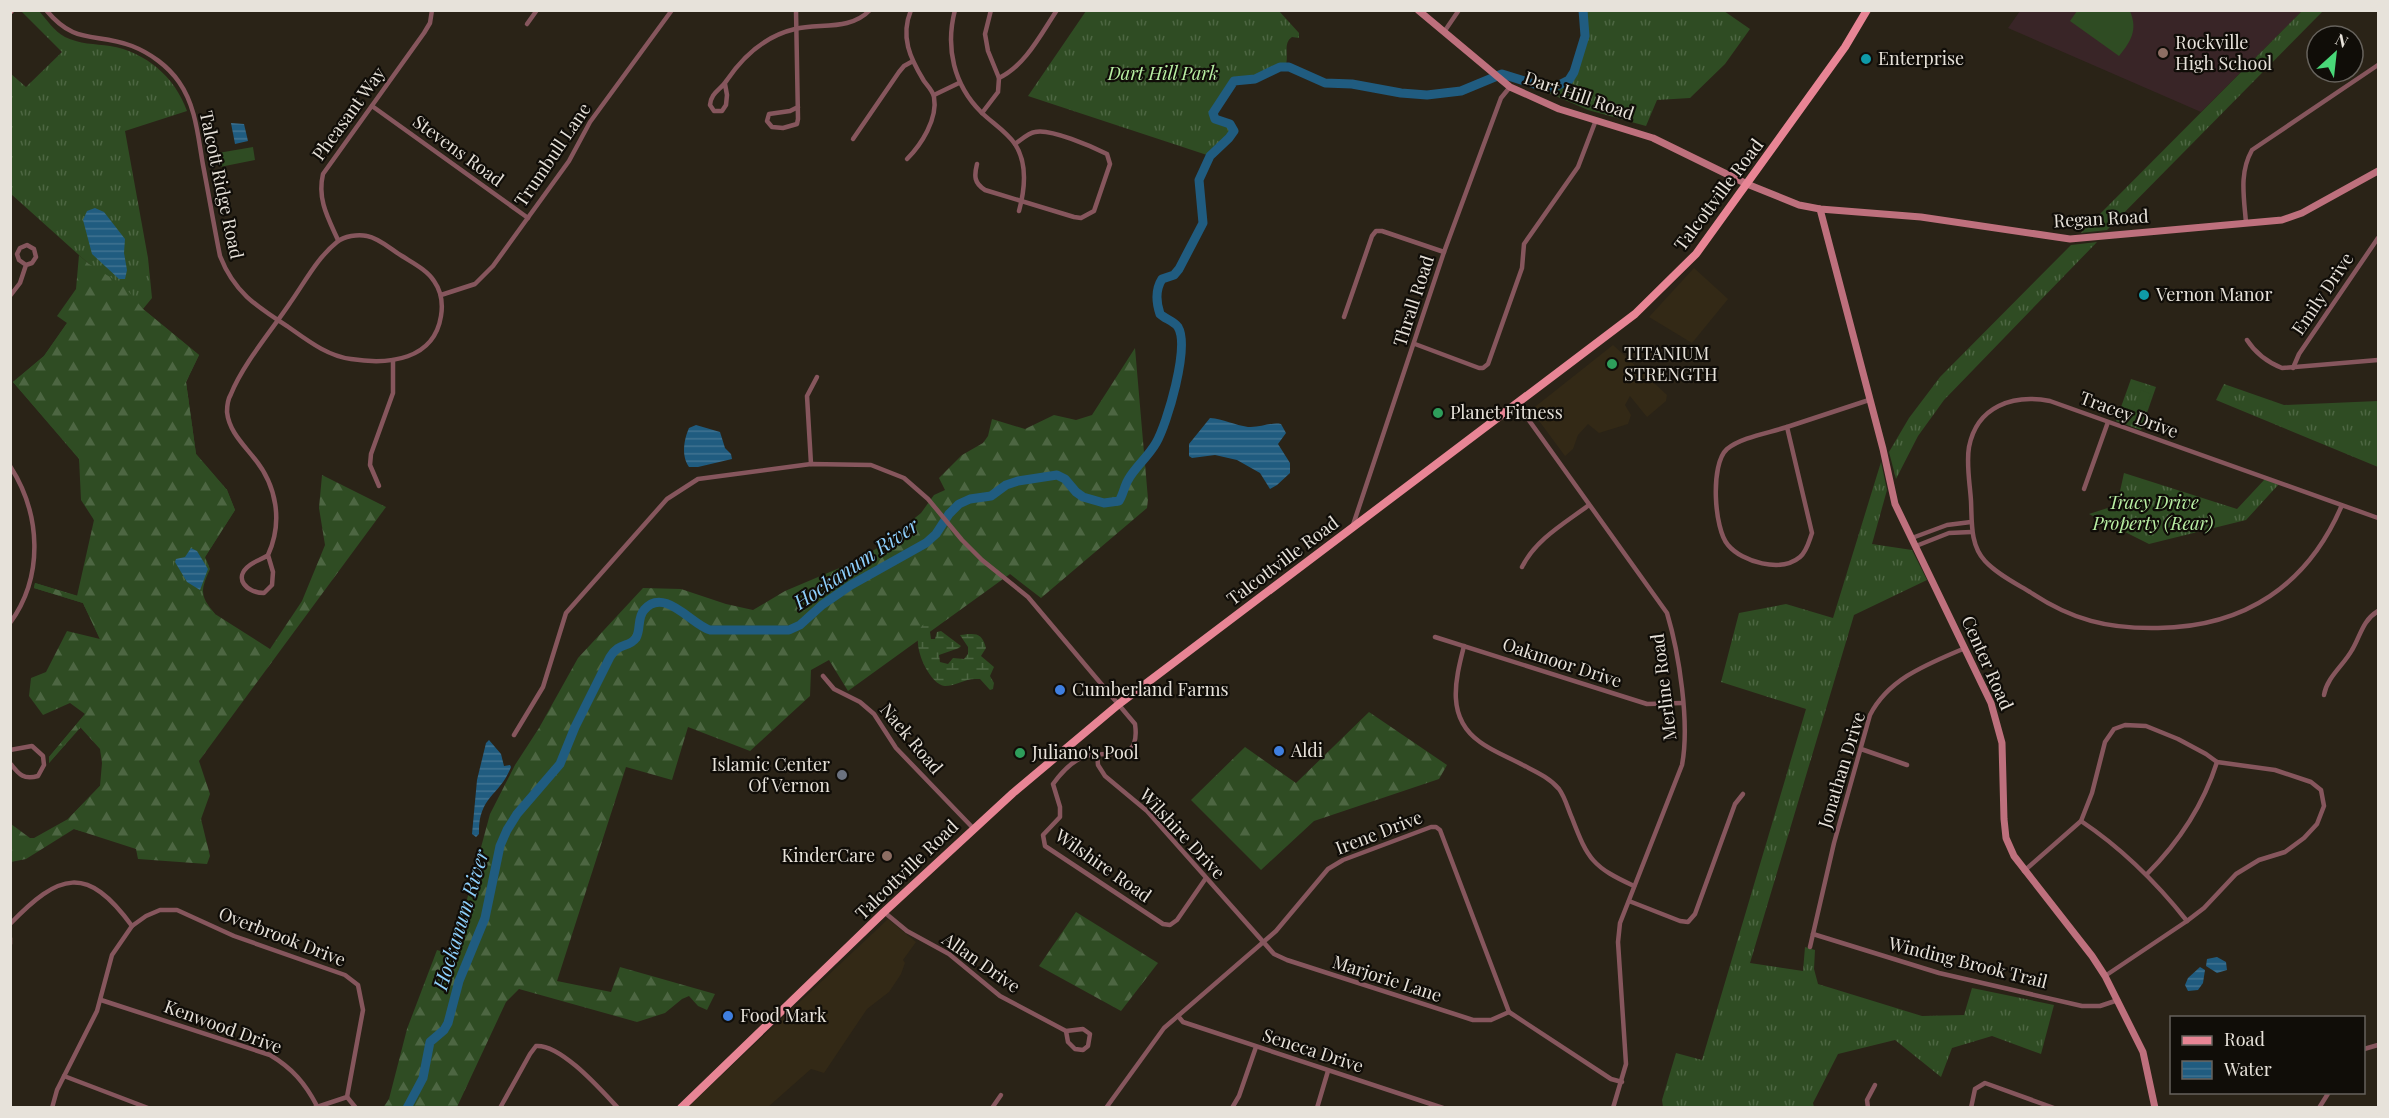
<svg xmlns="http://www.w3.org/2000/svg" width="2389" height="1118" viewBox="0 0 2389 1118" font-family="'Playfair Display',serif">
	<defs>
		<pattern id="grass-tufts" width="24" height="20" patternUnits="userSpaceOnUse" patternTransform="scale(1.5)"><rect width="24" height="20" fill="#2f4c23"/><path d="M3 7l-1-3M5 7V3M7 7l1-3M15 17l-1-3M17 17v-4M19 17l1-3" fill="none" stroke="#4d6642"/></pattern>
		<pattern id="forest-firs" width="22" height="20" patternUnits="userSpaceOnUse" patternTransform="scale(1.5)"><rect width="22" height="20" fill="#2f4c23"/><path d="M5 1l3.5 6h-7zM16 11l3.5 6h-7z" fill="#4d6642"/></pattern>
		<pattern id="wetland-marsh" width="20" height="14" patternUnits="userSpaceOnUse" patternTransform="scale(1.5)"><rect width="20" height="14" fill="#2f4c23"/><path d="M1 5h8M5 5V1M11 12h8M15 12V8" fill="none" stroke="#4d6642"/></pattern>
		<pattern id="water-rules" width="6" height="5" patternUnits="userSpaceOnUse" patternTransform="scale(1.5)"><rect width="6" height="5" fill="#205c80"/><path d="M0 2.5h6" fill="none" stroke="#407391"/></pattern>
	</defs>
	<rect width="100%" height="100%" fill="#2a2317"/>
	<!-- built -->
	<g fill="#332916">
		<path d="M1694,268L1728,299L1692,343L1649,317Z"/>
		<path d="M1613,345L1667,395L1666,401L1647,417L1630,396L1625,405L1631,415L1628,424L1599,433L1588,424L1578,435L1573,449L1565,456L1531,410Z"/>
		<path d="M888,919L916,942L903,960L905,963L901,974L889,992L867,1009L824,1073L811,1069L768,1107H688Z"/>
	</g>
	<!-- education -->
	<path fill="#392527" d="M2020,11H2302L2201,112L2008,28Z"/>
	<!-- grass -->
	<g fill="url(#grass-tufts)">
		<path d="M21,11H39C47,20 54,31 65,37C79,44 95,44 110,46C146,52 175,77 187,111L125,131L148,258L152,298L143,309L199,355L186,382L196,454L227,490L235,510L205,557L210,569C200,591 200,596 215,614L105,838L74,829L68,819L125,760L89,718L49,763V757L85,714L105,650L83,603L34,588L35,583L115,607L79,459L13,382L44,356L93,286L89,264L11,194L10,73L26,87L62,52Z"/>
		<path d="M1086,11H1279L1299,33V38L1292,37C1282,44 1290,56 1285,67L1272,69L1252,79L1234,81L1213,114L1217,120L1231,125L1234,132L1210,156L1028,96Z"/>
		<path d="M1583,11H1724L1750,29L1725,64L1690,98L1657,100L1646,126L1588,110L1519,80L1550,88L1570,79L1585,36Z"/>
		<path d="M2302,11H2323L2107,230L2081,233Z"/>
		<path d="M2097,242L1944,400L1918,436L1896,479L1889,452L1909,418L1940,377L2071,245Z"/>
		<path d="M2131,379L2156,387L2141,430L2116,421Z"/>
		<path d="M2224,384L2284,405L2378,401V467L2216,400Z"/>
		<path d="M1881,462L1887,490L1872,544L1912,550L1927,580L1854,615L1750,963L1803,971L1805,947L1815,950L1814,969L1818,984L1922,1016L1964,1015L1972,988L2054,1005L2041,1054L1992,1036L1952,1048L1941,1077L1895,1040L1838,1054L1813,1103L1814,1107H1663L1662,1100L1676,1053L1702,1060L1806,709L1721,682L1739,613L1786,604L1833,618Z"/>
		<path d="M2124,473L2237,509L2265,479L2279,484L2246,520L2149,544L2089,514L2117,505Z"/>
	</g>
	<!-- forest -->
	<g fill="url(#forest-firs)">
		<path d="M79,255L89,264L123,285L143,309L199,355L186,382L196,454L227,490L235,510L205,557L196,548L191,547L185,554L173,558V571L215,614L270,649L302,601L325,545L319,508L322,475L386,507L199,761L210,794L201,819L210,856L207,864L138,859L136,849L74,829L26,859L11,862V824L30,838H34L68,819L100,786L102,763L100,749L80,727L49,763V757L85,714L70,703L43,715L29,696L31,678L46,672L67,631L100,639L83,603L34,588L35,583L77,596L94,520L81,500L79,458L13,382L44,356L67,323L57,316L76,289Z"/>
		<path d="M1135,348L1148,499L1147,508L1041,598L1010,574L848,691L829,660L811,670L810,696L750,751L688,727L672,780L626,767L557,981L611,992L620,967L715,994L707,1010L698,1006L689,996L682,999L665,1013L637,1022L519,989L506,1002L457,1107L383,1108L389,1099L407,1029L437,950L452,955L490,814L515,765L539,728L578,658L643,588L681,589L726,604L753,610L785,591L856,561L879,547L921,513L934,495L945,490L939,478L962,455L983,443L988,436L992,419L1025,429L1054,415L1076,420L1092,415Z"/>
		<path d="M1369,712L1447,765L1439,779L1314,821L1261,870L1191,800L1245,747L1296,783Z"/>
		<path d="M1076,912L1158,963L1121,1011L1039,966Z"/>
	</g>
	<!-- wetland -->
	<path fill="url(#wetland-marsh)" d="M925,623L929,625L931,639H935L937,632L941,631L961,646L959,648L939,655L940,662L948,664L953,658L964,659L968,654V647L960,635C975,633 982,632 986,648L981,656L994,667L990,676L994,683L993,689L990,690L980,679H977C966,678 956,686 945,686C929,685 906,637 925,623Z"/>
	<!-- garden -->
	<g fill="#2f4c23">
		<path d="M2077,11H2130C2138,30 2131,41 2119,56L2070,21Z"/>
		<path d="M253,147L255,160L220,167L218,153Z"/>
		<path d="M2141,390L2151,394L2142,417L2132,413Z"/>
	</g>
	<!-- water -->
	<g fill="url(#water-rules)">
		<path d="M231,123L244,124L248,141L235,144Z"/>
		<path d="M95,208L104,212L125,239L124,253L127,270L125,279H119L92,254L83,220L87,211Z"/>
		<path d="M1210,418C1223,419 1235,425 1248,427C1260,428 1270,422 1281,424L1286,433L1278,444L1290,463V473L1277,485L1270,489L1260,473L1237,460L1215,455L1192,458L1189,456V444Z"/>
		<path d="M696,425L720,432L725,448L731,454L732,459L698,467H689C681,456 684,439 689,428Z"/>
		<path d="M191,548L197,551L208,569L200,590L187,582L175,562L176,559L185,557Z"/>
		<path d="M489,740L501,754L504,766L510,765L511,767C500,796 478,796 479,834L476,837L472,834L477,780L486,743Z"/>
		<path d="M2217,957L2226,962L2227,970L2217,973L2206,966L2207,959Z"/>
		<path d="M2200,967L2205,970L2203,983L2198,990L2188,991L2185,985L2188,978Z"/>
	</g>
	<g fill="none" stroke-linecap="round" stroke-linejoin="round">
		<!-- river -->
		<path stroke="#205c80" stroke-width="9" d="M407,1108L423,1078L430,1042L444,1030L448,1023L459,981L485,918L500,846L507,830L517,814L560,764L575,727L610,657C619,642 629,648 636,638C641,630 637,618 644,610C664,586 692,625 710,630H789L800,625L822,605L851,585L926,543L936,534L949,514L959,504L970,499L991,496L1006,485L1018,481L1057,475L1065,479L1076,492L1083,497L1104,503L1119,501C1123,495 1124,487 1128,480C1135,467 1148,457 1156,443C1167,424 1190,347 1178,327C1174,321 1165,319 1160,314C1156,302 1155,290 1162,279L1174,275L1179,269L1203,223L1199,180L1210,156L1229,138L1234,131L1230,124L1215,119L1213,113L1234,81L1255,79L1280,67H1289L1325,83L1352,84L1401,93L1427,95L1461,91L1502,74L1547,88L1555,87L1569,80L1574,72L1585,36L1583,10"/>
		<!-- street -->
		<g stroke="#86565d" stroke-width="4.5">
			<path d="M46,10C76,46 94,32 132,46C150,53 168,66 179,82C196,106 198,137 203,165C209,196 214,226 220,256C234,292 256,306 287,326C307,340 327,356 351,359C389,365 434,360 441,316C443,304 441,291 434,281C427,270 413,263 402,256C392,250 379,238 367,236C358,234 344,236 337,242C317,258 305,282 290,303C272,330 243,364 231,394C228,399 227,407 227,412C229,431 243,444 254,458C277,486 283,522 268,555C263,559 255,561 250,565C232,578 247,593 264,593L272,585L273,572L268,555"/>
			<path d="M796,10L798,119L797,124L783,128L772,127L767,121L769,114L790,111L798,107"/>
			<path d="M955,10C945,48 954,85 981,112C992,123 1006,131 1015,144C1028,164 1025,189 1019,211"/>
			<path d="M527,24L537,10"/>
			<path d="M1444,32L1459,10"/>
			<path d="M999,78C1025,66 1041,34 1057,10"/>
			<path d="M725,84L727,95L726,105L722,111H714L710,105C711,92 721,90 727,80C744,55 765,36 795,29C820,23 850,31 870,10"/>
			<path d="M934,95L959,83"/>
			<path d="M372,106L528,218"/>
			<path d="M982,113L998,92L999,78L988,51L985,34L991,10"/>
			<path d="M853,139L899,72L904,66L913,61"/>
			<path d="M907,159C921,145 938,119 934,97C933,91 927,85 924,81C910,58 900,37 911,10"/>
			<path d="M977,164C974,176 974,183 985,190L1074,217L1081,218L1094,211L1110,164L1107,154C1093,147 1050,128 1035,132C1028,133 1021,140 1015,144"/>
			<path d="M2246,223C2244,197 2239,173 2252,150L2378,65"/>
			<path d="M338,240C328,218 317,199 323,174L424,33L430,23L432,10"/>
			<path d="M441,295L475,284L493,266L569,161L590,122L672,10"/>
			<path d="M10,296L20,283L26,265L32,263L36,257L34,249L27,245L20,248L17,254L19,260L26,265"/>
			<path d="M1344,317L1372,236L1376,231H1382L1444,252"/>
			<path d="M2247,340C2256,354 2267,362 2282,368L2378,360"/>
			<path d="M1415,344L1479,368H1483L1488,364L1522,268L1524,244L1578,167L1596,120"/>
			<path d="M2293,368L2299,354L2378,238"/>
			<path d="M1518,405L1667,613C1679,653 1690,723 1682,765L1620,923L1618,942L1626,1064L1613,1108"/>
			<path d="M1787,427L1812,533C1809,541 1807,551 1800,557C1781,573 1742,562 1728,545C1714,529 1710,464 1727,449C1742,437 1769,433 1787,427Z"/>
			<path d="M1787,427L1869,400"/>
			<path d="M811,464L807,396L817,377"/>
			<path d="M10,466C41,514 44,576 10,623"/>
			<path d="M379,486L370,465L371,454L393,393V360"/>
			<path d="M2084,489L2108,422"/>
			<path d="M2342,505C2308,585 2245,627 2158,628C2108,629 2072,620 2030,592C2015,583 1997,574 1985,561C1970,545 1972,522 1971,501C1970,484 1966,464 1969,447C1977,406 2013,394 2050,401L2378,518"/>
			<path d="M1353,525L1444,252L1501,98L1510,87"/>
			<path d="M1912,538L1947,525L1971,522"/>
			<path d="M1916,546L1949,533L1971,532"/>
			<path d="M1522,567C1536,539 1565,523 1589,505"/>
			<path d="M1435,637L1647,704L1683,703"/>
			<path d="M1464,646C1455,681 1446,718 1480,742C1492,751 1508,757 1521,764C1534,771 1549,777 1559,789C1565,797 1568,809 1572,818C1588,860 1593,867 1634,886"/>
			<path d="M823,676L834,689L860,702L874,714L896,748L973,828"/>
			<path d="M2324,695C2327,677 2343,666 2352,650C2361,635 2362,621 2378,611"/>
			<path d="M514,735L543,687L566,613L667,499L698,479L811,464L871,465L904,478L928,499L962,540L982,560L1028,597L1135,724C1141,766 1108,749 1086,756C1073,760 1061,773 1053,784L1060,807V817L1043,835L1045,846L1163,924L1170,925L1177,920L1206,878"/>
			<path d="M1861,749L1907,765"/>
			<path d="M10,750L32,746L43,756L44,765L38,776C24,780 19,775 10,763"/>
			<path d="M1097,754L1098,765L1105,776L1147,811L1274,954L1287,960L1473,1020H1491L1509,1012"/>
			<path d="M2081,821C2123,849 2156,882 2187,921"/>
			<path d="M2024,871L2081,821L2092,793L2105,742L2114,729L2125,725L2146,726L2178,739L2206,754L2217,762L2275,770L2311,782L2321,790L2324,806L2317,824L2304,838L2285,852L2259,860L2236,874L2204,908L2187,921L2105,976"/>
			<path d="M2147,874C2180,841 2203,806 2217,762"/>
			<path d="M1629,901L1680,921L1688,922L1695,914L1735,804L1743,794"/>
			<path d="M884,912L907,931L949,954L1000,996L1066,1031L1083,1029L1090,1034L1088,1046L1083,1050L1075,1049L1068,1042L1066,1031"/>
			<path d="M10,924C59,873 87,864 132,926"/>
			<path d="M1813,934L1939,973L2082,1006H2100L2118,1000"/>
			<path d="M10,938V944"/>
			<path d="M1810,947L1834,843L1870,715C1889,678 1928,664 1965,648"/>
			<path d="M101,1000L270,1055C292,1068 305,1083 317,1106"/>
			<path d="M1178,1016L1183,1022L1443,1108"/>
			<path d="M2364,1049L2378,1045"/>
			<path d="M64,1076L148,1108"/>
			<path d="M347,1097L356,1108"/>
			<path d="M52,1108L57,1090L97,1011L112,955L132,926L146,916L160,910H177L234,936L345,975L358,985L363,1010L347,1097"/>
			<path d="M314,1108L347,1097"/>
			<path d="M500,1108L530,1054L536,1046C561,1044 601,1090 618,1108"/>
			<path d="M992,1108L1001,1095"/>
			<path d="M1106,1108L1164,1028L1276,931L1328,869L1343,860L1431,827H1436L1440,830L1509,1012L1611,1079L1622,1082"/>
			<path d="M1232,1108L1239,1096L1256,1047"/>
			<path d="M1317,1108L1328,1071"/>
			<path d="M1868,1108L1867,1100L1875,1085"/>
			<path d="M1971,1108L1975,1089L1985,1083L2054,1108"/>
			<path d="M2319,1108L2329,1092"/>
		</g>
		<!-- secondary -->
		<g stroke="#be707d" stroke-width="7">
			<path d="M1418,10L1510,87L1559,109L1653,138L1747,184L1799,205L1820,209L1921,217L2070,239L2282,220L2302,213L2378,171"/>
			<path d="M10,11L11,10"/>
			<path d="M1820,209L1883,449L1895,504L1991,703L2002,743L2004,819L2006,838L2014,856L2092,956L2105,976L2143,1052L2155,1108"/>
		</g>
		<!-- primary -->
		<path stroke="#e88595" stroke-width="8" d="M681,1108L884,912L1013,793L1119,704L1635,314L1696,254L1845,47L1867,10"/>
	</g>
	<!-- markers -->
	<g fill="#8d6e63" stroke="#100d08" stroke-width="2">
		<circle cx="2163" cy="53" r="6"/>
		<circle cx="887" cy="856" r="6"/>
	</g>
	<g fill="#0f9aa8" stroke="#100d08" stroke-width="2">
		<circle cx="1866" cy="59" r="6"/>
		<circle cx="2144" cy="295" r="6"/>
	</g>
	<g fill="#2e9e5b" stroke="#100d08" stroke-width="2">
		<circle cx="1612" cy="364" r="6"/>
		<circle cx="1438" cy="413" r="6"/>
		<circle cx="1020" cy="753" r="6"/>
	</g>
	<g fill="#3f7fe0" stroke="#100d08" stroke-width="2">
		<circle cx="1060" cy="690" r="6"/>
		<circle cx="1279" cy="751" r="6"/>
		<circle cx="728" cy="1016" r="6"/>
	</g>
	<circle fill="#6b7280" stroke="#100d08" stroke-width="2" cx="842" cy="775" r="6"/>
	<g text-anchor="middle" stroke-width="4.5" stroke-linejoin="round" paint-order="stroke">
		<!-- poi labels -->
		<g font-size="18" fill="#e7e2da" stroke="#100d08" text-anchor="start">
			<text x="2175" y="49">Rockville<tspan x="2175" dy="21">High School</tspan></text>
			<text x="1878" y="65">Enterprise</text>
			<text x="2156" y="301">Vernon Manor</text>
			<text x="1624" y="360">TITANIUM<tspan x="1624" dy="21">STRENGTH</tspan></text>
			<text x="1450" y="419">Planet Fitness</text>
			<text x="1072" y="696">Cumberland Farms</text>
			<text x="1291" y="757">Aldi</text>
			<text x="1032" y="759">Juliano's Pool</text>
			<text x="830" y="771" text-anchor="end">Islamic Center<tspan x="830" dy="21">Of Vernon</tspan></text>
			<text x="875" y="862" text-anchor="end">KinderCare</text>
			<text x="740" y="1022">Food Mark</text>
		</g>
		<!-- park labels -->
		<g font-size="18" font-style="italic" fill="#b9f0a4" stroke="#100d08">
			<text x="1163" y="80">Dart Hill Park</text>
			<text x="2153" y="509">Tracy Drive<tspan x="2153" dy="21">Property (Rear)</tspan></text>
		</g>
		<!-- street labels -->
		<g font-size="18" fill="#e7e2da" stroke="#100d08">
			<text transform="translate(1579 96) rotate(19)" y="6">Dart Hill Road</text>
			<text transform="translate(349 114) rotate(-54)" y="6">Pheasant Way</text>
			<text transform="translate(458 151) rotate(36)" y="6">Stevens Road</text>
			<text transform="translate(553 155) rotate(-56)" y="6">Trumbull Lane</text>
			<text transform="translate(221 185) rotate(78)" y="6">Talcott Ridge Road</text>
			<text transform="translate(1719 195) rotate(-53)" y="6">Talcottville Road</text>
			<text transform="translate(2101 219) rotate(-3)" y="6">Regan Road</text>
			<text transform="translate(2323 294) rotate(-56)" y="6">Emily Drive</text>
			<text transform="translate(1414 301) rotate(-72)" y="6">Thrall Road</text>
			<text transform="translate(2129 415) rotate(20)" y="6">Tracey Drive</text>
			<text transform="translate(1283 561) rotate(-37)" y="6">Talcottville Road</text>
			<text transform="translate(1562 663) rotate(18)" y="6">Oakmoor Drive</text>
			<text transform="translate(1987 663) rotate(66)" y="6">Center Road</text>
			<text transform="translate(1664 687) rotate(-97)" y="6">Merline Road</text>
			<text transform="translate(911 739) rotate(50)" y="6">Naek Road</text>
			<text transform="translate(1842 770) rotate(-73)" y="6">Jonathan Drive</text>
			<text transform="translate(1379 833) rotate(-21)" y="6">Irene Drive</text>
			<text transform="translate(1182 834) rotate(47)" y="6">Wilshire Drive</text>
			<text transform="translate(1103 866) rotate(35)" y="6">Wilshire Road</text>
			<text transform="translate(907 870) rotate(-44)" y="6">Talcottville Road</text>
			<text transform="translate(282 937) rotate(21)" y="6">Overbrook Drive</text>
			<text transform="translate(981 963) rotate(35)" y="6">Allan Drive</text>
			<text transform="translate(1968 963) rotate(14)" y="6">Winding Brook Trail</text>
			<text transform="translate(1387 979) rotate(18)" y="6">Marjorie Lane</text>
			<text transform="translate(223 1027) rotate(20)" y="6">Kenwood Drive</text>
			<text transform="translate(1313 1051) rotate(18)" y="6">Seneca Drive</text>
		</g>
		<!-- water labels -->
		<g font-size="20" font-style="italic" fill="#8ed0fd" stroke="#100d08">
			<text transform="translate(856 564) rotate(-34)" y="7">Hockanum River</text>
			<text transform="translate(461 920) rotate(-73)" y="7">Hockanum River</text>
		</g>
	</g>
	<!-- border -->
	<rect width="2389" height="1118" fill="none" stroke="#e7e2da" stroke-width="24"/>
	<!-- legend -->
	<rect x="2170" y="1016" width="195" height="78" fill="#100d08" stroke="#66625c" stroke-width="1.5"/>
	<rect x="2182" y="1036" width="30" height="9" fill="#e88595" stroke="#66625c" stroke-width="1.5"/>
	<text x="2224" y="1046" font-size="18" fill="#e7e2da">Road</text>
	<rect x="2182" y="1061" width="30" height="18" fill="url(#water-rules)" stroke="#66625c" stroke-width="1.5"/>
	<text x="2224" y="1076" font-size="18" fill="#e7e2da">Water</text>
	<!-- north arrow -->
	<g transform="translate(2335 54) rotate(27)"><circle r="28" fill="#100d08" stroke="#66625c" stroke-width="1.5"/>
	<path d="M0-4.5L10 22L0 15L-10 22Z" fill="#49d778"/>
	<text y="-9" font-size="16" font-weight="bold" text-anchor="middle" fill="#e7e2da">N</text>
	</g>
</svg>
